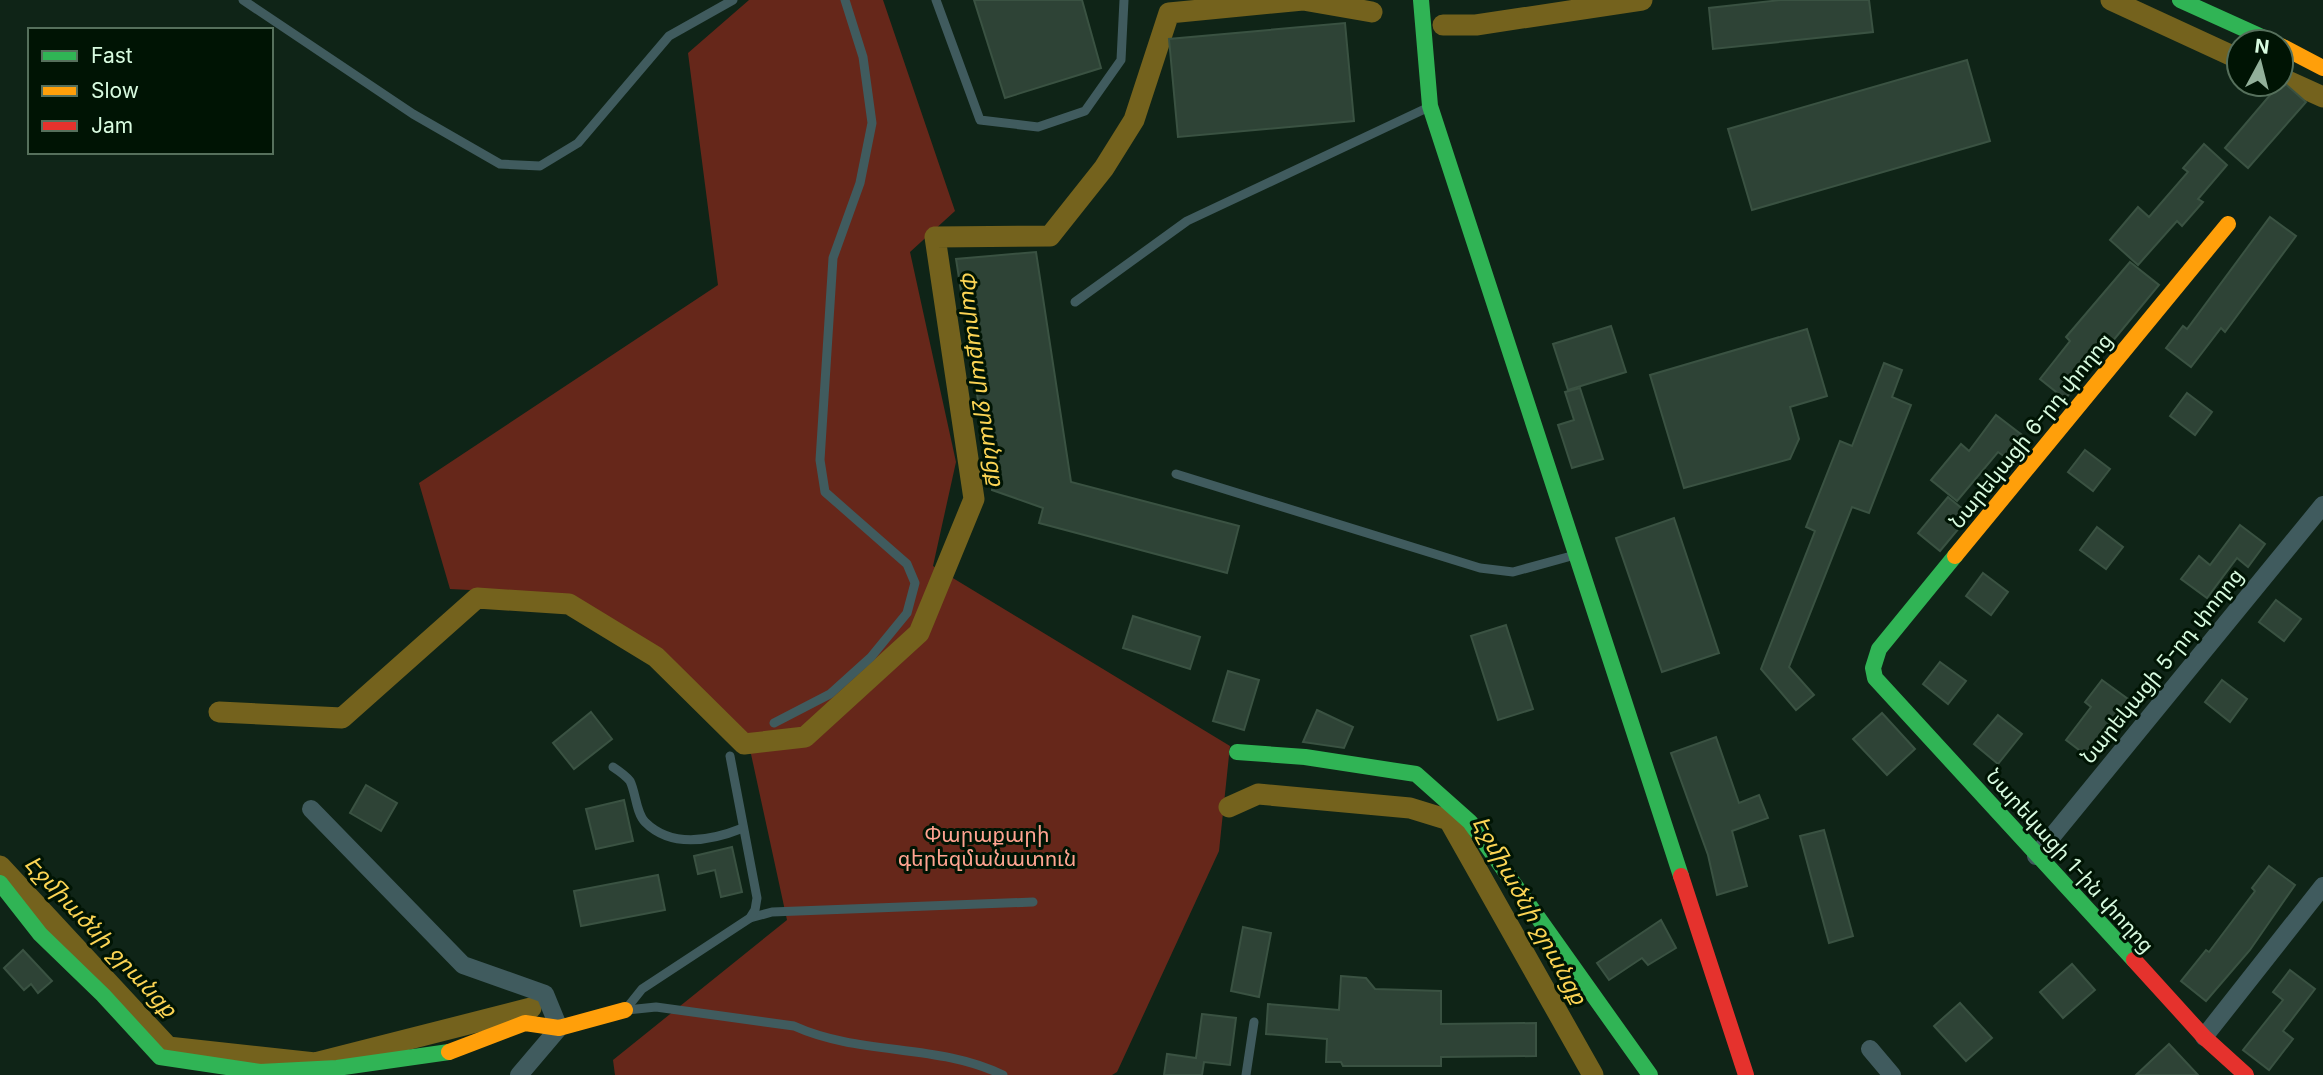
<svg xmlns="http://www.w3.org/2000/svg" width="2323" height="1075" viewBox="0 0 2323 1075" font-family="Inter,'Noto Sans Armenian',sans-serif">
	<rect width="100%" height="100%" fill="#0f2417"/>
	<!-- green -->
	<path fill="#66271a" d="M749,0H883L955,211L910,252L956,462L933,566L1230,746L1219,851L1117,1072L1112,1075H615L613,1060L787,920L751,754L571,595L450,589L419,483L718,285L688,53Z"/>
	<g fill="none" stroke-linecap="round" stroke-linejoin="round">
		<!-- canal -->
		<g stroke="#74621d" stroke-width="21">
			<path d="M2111,0L2239,59"/>
			<path d="M1443,25H1476L1642,0"/>
			<path d="M2281,78L2323,97"/>
			<path d="M219,712L342,718L477,598L569,604L656,657L744,744L805,737L919,633L974,499L935,237L1050,236L1104,168L1134,120L1169,13L1303,0L1372,12"/>
			<path d="M1229,807L1258,794L1410,808L1449,820L1593,1075"/>
			<path d="M0,866L168,1047L315,1063L531,1008"/>
		</g>
	</g>
	<!-- building -->
	<g fill="#2e4336" stroke="#3a5242" stroke-width="2">
		<path d="M974,0H1082L1101,68L1005,98Z"/>
		<path d="M1781,0H1869L1873,32L1713,49L1709,8Z"/>
		<path d="M1345,23L1354,121L1178,137L1169,39Z"/>
		<path d="M1967,60L1990,141L1752,210L1728,129Z"/>
		<path d="M2282,81L2306,102L2248,168L2225,148Z"/>
		<path d="M2204,144L2227,165L2198,199L2203,202L2182,226L2177,221L2138,265L2110,240L2138,207L2149,217L2188,172L2183,168Z"/>
		<path d="M2270,217L2296,236L2225,332L2221,328L2191,367L2166,348L2183,326L2187,329Z"/>
		<path d="M1036,252L1071,482L1239,526L1227,573L1039,523L1043,508L992,490L997,454L986,452L956,259Z"/>
		<path d="M2130,262L2159,285L2065,399L2040,379L2070,341L2066,337Z"/>
		<path d="M1611,326L1626,372L1568,390L1553,344Z"/>
		<path d="M1807,329L1827,396L1790,407L1799,439L1790,459L1684,488L1650,375Z"/>
		<path d="M1884,363L1902,370L1892,397L1911,405L1869,513L1852,507L1789,667L1814,695L1796,710L1761,669L1815,531L1806,527L1840,441L1852,446Z"/>
		<path d="M1580,388L1603,459L1572,468L1558,425L1574,420L1565,392Z"/>
		<path d="M2187,393L2212,412L2195,435L2170,416Z"/>
		<path d="M1996,415L2022,435L2005,457L1998,452L1957,501L1931,480L1961,444L1969,451Z"/>
		<path d="M2085,450L2110,469L2093,491L2068,472Z"/>
		<path d="M1948,497L1970,515L1940,551L1918,533Z"/>
		<path d="M1674,518L1719,653L1662,672L1616,538Z"/>
		<path d="M2240,525L2265,544L2248,567L2237,558L2207,598L2181,579L2199,556L2210,565Z"/>
		<path d="M2097,527L2123,547L2106,569L2080,550Z"/>
		<path d="M1983,573L2008,592L1991,615L1966,596Z"/>
		<path d="M2276,600L2301,619L2284,641L2259,622Z"/>
		<path d="M1133,616L1200,637L1190,669L1123,648Z"/>
		<path d="M1506,625L1533,709L1498,720L1471,636Z"/>
		<path d="M1940,662L1966,681L1948,704L1923,684Z"/>
		<path d="M1228,671L1259,680L1244,730L1213,721Z"/>
		<path d="M2102,680L2128,699L2102,732L2108,736L2091,759L2066,740L2091,707L2085,702Z"/>
		<path d="M2222,680L2247,699L2230,722L2205,702Z"/>
		<path d="M1317,710L1353,727L1344,748L1303,742Z"/>
		<path d="M591,712L612,739L574,769L553,743Z"/>
		<path d="M1882,713L1915,749L1887,775L1853,739Z"/>
		<path d="M1998,715L2022,734L1998,764L1974,744Z"/>
		<path d="M1716,737L1739,803L1759,795L1768,818L1732,831L1747,886L1717,895L1708,855L1671,753Z"/>
		<path d="M366,785L397,803L381,831L350,813Z"/>
		<path d="M624,800L633,841L596,849L586,809Z"/>
		<path d="M1824,830L1853,936L1829,943L1800,836Z"/>
		<path d="M732,847L742,892L721,897L715,870L698,874L694,856Z"/>
		<path d="M2269,866L2295,885L2250,950L2206,1001L2181,981L2206,950L2209,952L2255,891L2252,888Z"/>
		<path d="M658,875L665,910L581,926L574,891Z"/>
		<path d="M1661,920L1676,948L1648,965L1642,958L1609,980L1597,963Z"/>
		<path d="M1243,927L1271,933L1259,997L1231,991Z"/>
		<path d="M23,950L52,981L38,993L31,984L24,990L4,968Z"/>
		<path d="M2072,964L2095,990L2063,1018L2040,992Z"/>
		<path d="M2290,970L2315,989L2283,1031L2293,1039L2269,1070L2243,1050L2283,1000L2273,992Z"/>
		<path d="M1341,976L1366,978L1375,989L1441,991V1024L1536,1023V1056L1441,1057V1066H1343L1341,1062H1326L1327,1039L1266,1034L1268,1004L1339,1010Z"/>
		<path d="M1960,1003L1992,1038L1966,1061L1934,1026Z"/>
		<path d="M1202,1014L1236,1018L1230,1065L1204,1062L1202,1075H1164L1167,1054L1196,1058Z"/>
		<path d="M2169,1044L2198,1075H2136Z"/>
	</g>
	<g fill="none" stroke-linecap="round" stroke-linejoin="round">
		<!-- lane -->
		<g stroke="#405b5e" stroke-width="9">
			<path d="M243,0L413,114L500,164L540,166L578,143L669,36L733,0"/>
			<path d="M936,0L980,120L1038,127L1085,111L1121,60L1124,0"/>
			<path d="M1075,302L1187,221L1429,107"/>
			<path d="M1176,474L1480,568L1513,572L1575,555"/>
			<path d="M774,723L830,694L871,657L907,613L915,583L907,564L825,492L820,460L833,258L860,183L872,123L863,57L845,0"/>
			<path d="M613,767C619,771 626,776 630,781C636,793 636,813 645,822C672,849 713,840 743,828"/>
			<path d="M750,918L772,912L1033,902"/>
			<path d="M626,1009L642,989L750,918L755,910L757,898L730,756"/>
			<path d="M627,1010L656,1007L794,1026C860,1056 938,1043 1003,1075"/>
			<path d="M1246,1075L1254,1022"/>
		</g>
		<!-- street -->
		<g stroke="#405b5e" stroke-width="18">
			<path d="M311,809L463,965L545,994L559,1028L519,1075"/>
			<path d="M2036,856L2323,505"/>
			<path d="M2204,1037L2323,886"/>
			<path d="M1870,1049L1892,1075"/>
		</g>
		<!-- fast -->
		<g stroke="#30b455" stroke-width="16">
			<path d="M1421,0L1430,106L1681,876"/>
			<path d="M2180,0L2273,42"/>
			<path d="M1955,556L1879,649L1873,668L1875,678L2134,960"/>
			<path d="M1237,752L1305,757L1416,774L1470,822L1650,1075"/>
			<path d="M0,883L40,934L103,995L160,1057L260,1072L337,1068L449,1052"/>
		</g>
		<!-- slow -->
		<g stroke="#ff9f0a" stroke-width="16">
			<path d="M2281,46L2323,68"/>
			<path d="M1955,556L2228,224"/>
			<path d="M449,1052L525,1023L559,1028L625,1010"/>
		</g>
		<!-- jam -->
		<g stroke="#e5322d" stroke-width="16">
			<path d="M1681,876L1746,1075"/>
			<path d="M2134,960L2204,1037L2246,1075"/>
		</g>
	</g>
	<g text-anchor="middle" stroke-width="6" stroke-linejoin="round" paint-order="stroke">
		<!-- street labels -->
		<g font-size="21" fill="#d8fbe0" stroke="#001404">
			<text transform="translate(2031 431) rotate(-51)" y="7">Նարեկացի 6-րդ փողոց</text>
			<text transform="translate(2162 666) rotate(-51)" y="7">Նարեկացի 5-րդ փողոց</text>
			<text transform="translate(2070 861) rotate(48)" y="7">Նարեկացի 1-ին փողոց</text>
		</g>
		<!-- park labels -->
		<g font-size="21" fill="#ffa491" stroke="#001404">
			<text x="987" y="842">Փարաքարի<tspan x="987" dy="24">գերեզմանատուն</tspan></text>
		</g>
		<!-- water labels -->
		<g font-size="23" font-style="italic" fill="#fbd454" stroke="#001404">
			<text transform="translate(982 378) rotate(82)" y="8">Փարաքար ջրանցք</text>
			<text transform="translate(1530 910) rotate(61)" y="8">Էջմիածնի ջրանցք</text>
			<text transform="translate(101 936) rotate(47)" y="8">Էջմիածնի ջրանցք</text>
		</g>
	</g>
	<!-- legend -->
	<rect x="28" y="28" width="245" height="126" fill="#001404" stroke="#56705c" stroke-width="2"/>
	<rect x="42" y="51" width="35" height="10" fill="#30b455" stroke="#56705c" stroke-width="2"/>
	<text x="91" y="63" font-size="21" fill="#d8fbe0">Fast</text>
	<rect x="42" y="86" width="35" height="10" fill="#ff9f0a" stroke="#56705c" stroke-width="2"/>
	<text x="91" y="98" font-size="21" fill="#d8fbe0">Slow</text>
	<rect x="42" y="121" width="35" height="10" fill="#e5322d" stroke="#56705c" stroke-width="2"/>
	<text x="91" y="133" font-size="21" fill="#d8fbe0">Jam</text>
	<!-- north arrow -->
	<g transform="translate(2260 63) rotate(7)"><circle r="33" fill="#001404" stroke="#56705c" stroke-width="2"/>
	<path d="M0-5L12 26L0 18L-12 26Z" fill="#92b09a"/>
	<text y="-10" font-size="19" font-weight="bold" text-anchor="middle" fill="#d8fbe0">N</text>
	</g>
</svg>
